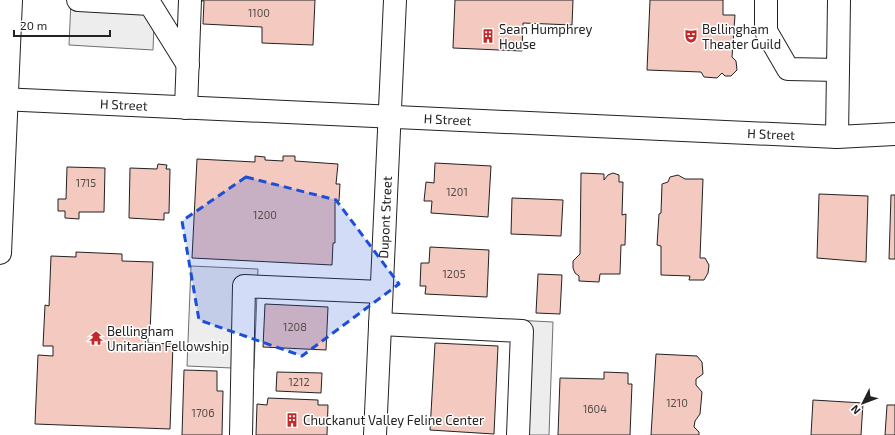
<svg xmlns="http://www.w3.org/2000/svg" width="895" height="435" viewBox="0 0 895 435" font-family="'Exo 2',sans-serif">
	<rect width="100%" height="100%" fill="#fff"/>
	<!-- parking -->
	<g fill="#ededed" stroke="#6f6f6f">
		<path d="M71,0H155L153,50L69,45Z"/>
		<path d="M191,266L258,269L254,369L187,366Z"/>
		<path d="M514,320L553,322L549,435H510Z"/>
	</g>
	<!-- building -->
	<g fill="#f3c9c0" stroke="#222">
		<path d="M187,0H315L313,45L262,43V27L203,24L204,1Z"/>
		<path d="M455,0H573L572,25L523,23L522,51L453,48Z"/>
		<path d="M650,0H723V15H735L732,57L736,61L737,70L731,76H725L722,73L717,78L704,77L701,72L647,70Z"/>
		<path d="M255,156L265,157V160L283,161V156H295V161L338,164L336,184H340L339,201L335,202V243H333L332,265L192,258L197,159L255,162Z"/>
		<path d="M435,163L491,166L488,217L431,213L432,201H424L426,182L434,183Z"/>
		<path d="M158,164L167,165L166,169H170L169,213H164V220L129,218L130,168L157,169Z"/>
		<path d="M67,167L105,168L104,212H79V219L65,218V211H58V199H66Z"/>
		<path d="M581,173L604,174V180L608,175L613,173L619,175V182H623L622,215L626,214L625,245H621L620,274H600L599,282L579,281V276L575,273L573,268V261L580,254Z"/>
		<path d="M678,175L685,179H703L700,258H705L709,265L708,273L704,280H689L690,276L661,275V246L657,245L659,214L661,213L662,184L668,182L670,177Z"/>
		<path d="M819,194L868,196L866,262L817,258Z"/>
		<path d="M891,195H895V259H889Z"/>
		<path d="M512,198L563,200L561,236L511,234Z"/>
		<path d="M430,247L489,250L487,297L425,294L426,286H420L421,263H429Z"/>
		<path d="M76,252L122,254V261L153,262L150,332H148V343L173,344L170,429L35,424L38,355L53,356V346H43L45,305L49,306L51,256L76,257Z"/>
		<path d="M538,274L562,275L560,314L536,313Z"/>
		<path d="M265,304L328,307L326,350L263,347Z"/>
		<path d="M435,343L498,346L494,434L430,430Z"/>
		<path d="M656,354L697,356L702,362L703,374L696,379V385L702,392L700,414L695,421L694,427L699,432V435H651Z"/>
		<path d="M184,370L217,371V391H223L222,435H182Z"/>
		<path d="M277,372L322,373L321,393L276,391Z"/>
		<path d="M604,372L628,373V384H632L630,435H558L560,378L604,379Z"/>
		<path d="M268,398L318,400V405H328L327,435H256L257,404L267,405Z"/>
		<path d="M813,400L863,403L861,435H811Z"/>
		<path d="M887,405H895V435H885Z"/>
	</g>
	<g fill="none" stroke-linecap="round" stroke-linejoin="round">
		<defs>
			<g id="minor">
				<path d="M78,0L150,4L188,65"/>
				<path d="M766,0V31L788,69L838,70L839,0"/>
				<path id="s1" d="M0,99L837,137L895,134"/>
				<path d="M186,108L190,0"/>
				<path d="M837,137L838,70"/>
				<path d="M0,253L11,0"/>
				<path d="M380,324L522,331L518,435"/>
				<path d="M241,435L244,286L381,292"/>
				<path id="s2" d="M375,435L395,0"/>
			</g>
		</defs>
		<!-- minor casing -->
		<use href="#minor" stroke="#222" stroke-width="24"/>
		<!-- minor -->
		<use href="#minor" stroke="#fff" stroke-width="22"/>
	</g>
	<!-- marked area -->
	<path fill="#1d4ed8" fill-opacity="0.2" stroke="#1d4ed8" stroke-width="3" stroke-dasharray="8 5" stroke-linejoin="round" d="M246,177L336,200L399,284L302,356L199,320L182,221Z"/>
	<!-- icons -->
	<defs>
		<symbol id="building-bare" viewBox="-9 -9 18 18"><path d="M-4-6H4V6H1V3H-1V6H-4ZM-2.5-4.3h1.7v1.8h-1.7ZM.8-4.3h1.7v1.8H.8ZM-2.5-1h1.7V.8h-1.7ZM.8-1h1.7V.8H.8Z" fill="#c62828" stroke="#fff" stroke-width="2.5" paint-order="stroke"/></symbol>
		<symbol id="theatre-bare" viewBox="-9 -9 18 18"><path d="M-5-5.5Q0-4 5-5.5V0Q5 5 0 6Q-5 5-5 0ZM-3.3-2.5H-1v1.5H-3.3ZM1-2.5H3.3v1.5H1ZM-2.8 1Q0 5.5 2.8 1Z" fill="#c62828" stroke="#fff" stroke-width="2.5" paint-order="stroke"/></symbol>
		<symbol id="temple-bare" viewBox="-9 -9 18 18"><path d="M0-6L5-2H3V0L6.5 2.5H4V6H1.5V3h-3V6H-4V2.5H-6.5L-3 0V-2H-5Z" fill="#c62828" stroke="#fff" stroke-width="2.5" paint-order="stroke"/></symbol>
	</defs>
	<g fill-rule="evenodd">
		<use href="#building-bare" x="478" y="26" width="20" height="20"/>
		<use href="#theatre-bare" x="681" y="26" width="20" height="20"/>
		<use href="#temple-bare" x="86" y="328" width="20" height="20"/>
		<use href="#building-bare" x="282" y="410" width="20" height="20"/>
	</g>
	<g text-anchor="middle" stroke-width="3" stroke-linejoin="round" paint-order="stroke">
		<!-- number labels -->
		<g font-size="11" fill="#564c4a">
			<text x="259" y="17">1100</text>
			<text x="86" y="187">1715</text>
			<text x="457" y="196">1201</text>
			<text x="265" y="219">1200</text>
			<text x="454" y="278">1205</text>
			<text x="295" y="331">1208</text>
			<text x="299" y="386">1212</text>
			<text x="677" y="407">1210</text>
			<text x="595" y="413">1604</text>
			<text x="203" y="417">1706</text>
		</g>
		<!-- poi labels -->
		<g font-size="13" fill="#222" stroke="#fff" text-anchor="start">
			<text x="499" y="34">Sean Humphrey<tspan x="499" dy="15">House</tspan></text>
			<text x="702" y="34">Bellingham<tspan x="702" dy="15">Theater Guild</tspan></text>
			<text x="107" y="336">Bellingham<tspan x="107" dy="15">Unitarian Fellowship</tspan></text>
			<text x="303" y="425">Chuckanut Valley Feline Center</text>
		</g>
		<!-- street labels -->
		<g font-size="13" fill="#222" stroke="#fff">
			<text dy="5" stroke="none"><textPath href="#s1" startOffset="124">H Street</textPath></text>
			<text dy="5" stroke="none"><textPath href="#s1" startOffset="448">H Street</textPath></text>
			<text dy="5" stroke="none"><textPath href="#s1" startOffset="772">H Street</textPath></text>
			<text dy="5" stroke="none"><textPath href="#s2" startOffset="218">Dupont Street</textPath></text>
		</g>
	</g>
	<!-- north arrow -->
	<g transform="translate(863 403) rotate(228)" stroke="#ffffff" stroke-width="3" paint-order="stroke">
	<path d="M0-3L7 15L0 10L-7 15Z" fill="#222222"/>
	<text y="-6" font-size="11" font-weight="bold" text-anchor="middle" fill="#222222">N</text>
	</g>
	<!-- scale -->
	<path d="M14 30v6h96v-6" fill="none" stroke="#222222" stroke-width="2"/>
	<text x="20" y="30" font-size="12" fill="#222222" stroke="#ffffff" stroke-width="3" paint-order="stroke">20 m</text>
</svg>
